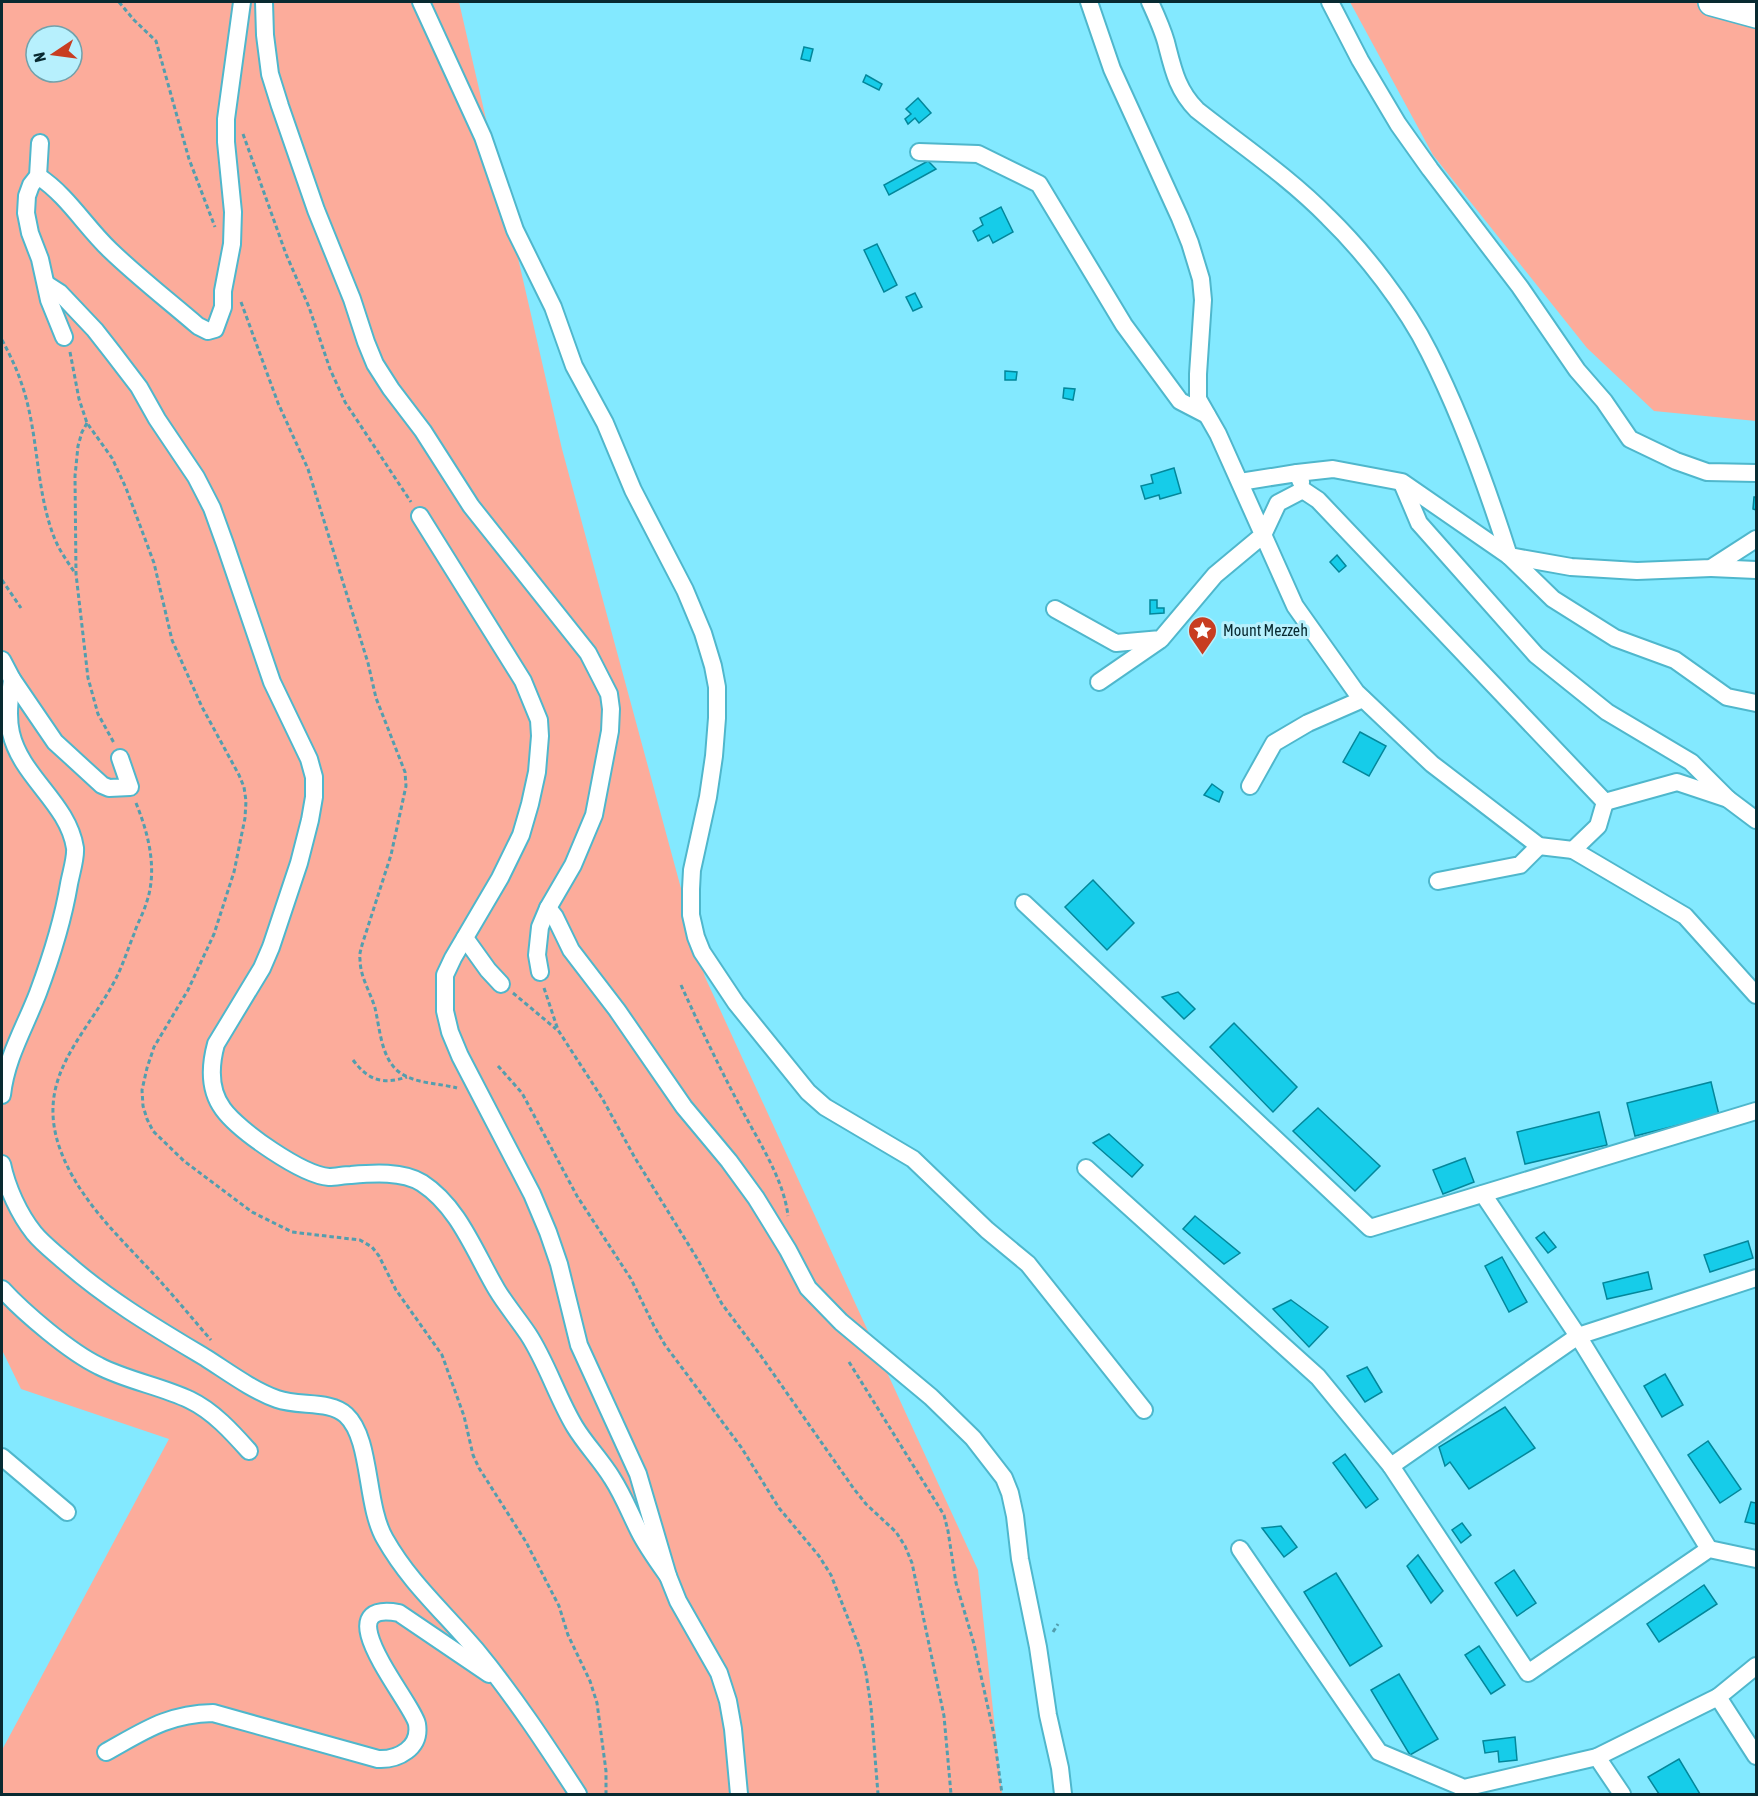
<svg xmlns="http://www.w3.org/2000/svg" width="1758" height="1796" viewBox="0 0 1758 1796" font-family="'Asap Condensed',sans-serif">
	<rect width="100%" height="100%" fill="#83e9ff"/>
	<!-- green -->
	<g fill="#fcac9b" fill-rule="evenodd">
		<path d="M2,2H459L562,449L705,977L978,1570L1002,1794H2V1750L169,1439L21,1389L2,1350ZM36,36H72V72H36Z"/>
		<path d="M1350,2H1756V421L1654,411L1587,348L1433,155Z"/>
	</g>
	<!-- building -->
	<g fill="#16cce9" stroke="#03879b" stroke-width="1.5">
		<path d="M804,47L813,49L810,61L801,59Z"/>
		<path d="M866,75L882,84L879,90L863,82Z"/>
		<path d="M918,98L931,113L919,123L915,118L908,124L905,119L911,114L906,109Z"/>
		<path d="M928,161L936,169L889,195L884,185Z"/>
		<path d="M1001,207L1013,232L993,243L989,235L978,241L973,231L983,225L980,218Z"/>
		<path d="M877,244L897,285L884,292L864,250Z"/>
		<path d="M915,293L922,307L913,311L906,297Z"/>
		<path d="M1005,371L1017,372L1016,380H1005Z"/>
		<path d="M1064,388L1075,389L1073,400L1063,398Z"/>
		<path d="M1174,468L1181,493L1160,499L1159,495L1145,499L1141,486L1153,483L1151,475Z"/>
		<path d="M1754,497H1756V510L1753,509Z"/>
		<path d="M1337,555L1346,566L1339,572L1330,562Z"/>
		<path d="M1150,600H1157V608H1164V613L1150,614Z"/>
		<path d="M1360,732L1386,746L1369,776L1343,762Z"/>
		<path d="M1212,784L1223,792L1219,802L1204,795Z"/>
		<path d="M1093,880L1134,923L1107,950L1065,907Z"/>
		<path d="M1178,992L1195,1009L1184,1019L1162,997Z"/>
		<path d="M1234,1023L1297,1087L1273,1112L1210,1047Z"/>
		<path d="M1711,1082L1719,1115L1635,1136L1627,1103Z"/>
		<path d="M1318,1108L1380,1166L1355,1191L1293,1131Z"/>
		<path d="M1599,1112L1607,1145L1525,1164L1517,1132Z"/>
		<path d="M1109,1134L1143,1165L1132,1177L1093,1143Z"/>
		<path d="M1465,1158L1474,1182L1443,1194L1433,1170Z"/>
		<path d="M1195,1216L1240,1253L1224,1264L1183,1229Z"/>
		<path d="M1544,1232L1556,1247L1548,1253L1536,1238Z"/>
		<path d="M1748,1241L1753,1258L1710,1272L1704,1255Z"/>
		<path d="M1502,1257L1527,1302L1509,1312L1485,1266Z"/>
		<path d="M1648,1272L1652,1289L1607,1299L1603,1283Z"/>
		<path d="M1291,1300L1328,1327L1309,1347L1273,1309Z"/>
		<path d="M1367,1367L1382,1392L1365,1402L1347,1376Z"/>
		<path d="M1665,1374L1683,1405L1662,1417L1644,1386Z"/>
		<path d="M1505,1407L1535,1448L1469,1489L1450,1462L1445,1466L1439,1447Z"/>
		<path d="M1708,1441L1741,1489L1720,1503L1688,1455Z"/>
		<path d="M1345,1454L1378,1499L1366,1508L1333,1463Z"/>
		<path d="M1751,1502L1756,1503V1524L1745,1522Z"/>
		<path d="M1462,1523L1471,1535L1461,1543L1452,1530Z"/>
		<path d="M1281,1526L1297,1547L1284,1557L1262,1528Z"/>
		<path d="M1418,1555L1443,1591L1431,1603L1407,1566Z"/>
		<path d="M1514,1570L1536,1603L1517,1616L1495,1583Z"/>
		<path d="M1336,1573L1382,1646L1350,1666L1304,1592Z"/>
		<path d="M1704,1585L1717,1604L1659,1642L1647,1624Z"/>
		<path d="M1479,1646L1505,1685L1491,1694L1465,1655Z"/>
		<path d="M1399,1674L1438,1739L1410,1755L1371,1690Z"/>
		<path d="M1515,1737L1517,1760L1499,1762L1498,1751L1485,1753L1483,1741Z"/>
		<path d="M1679,1759L1700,1794H1659L1648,1777Z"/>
	</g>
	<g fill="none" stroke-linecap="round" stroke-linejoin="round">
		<defs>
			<g id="street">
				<path d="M264,2L265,35L270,74L280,106L316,210L352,299L366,342L375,364L391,389L423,431L471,506L588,653L609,694L611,709L610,731L594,815L573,865L548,908L540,927L537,955L540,972"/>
				<path d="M421,2L483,137L515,230L553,307L574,366L605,423L633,490L685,590L703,633L713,666L717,687V718L714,756L708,797L692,870L691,889V915L696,937L702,952L736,1003L808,1092L825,1107L913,1159L987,1230L1028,1264L1144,1410"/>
				<path d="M1150,2C1156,15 1162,28 1166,42C1173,69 1177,90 1197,110C1241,145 1289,177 1328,217C1365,253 1406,306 1429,352C1462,417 1487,487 1509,556L1571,567L1637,571L1711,568L1756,539"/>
				<path d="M1330,2L1360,60L1398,124L1430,169L1520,287L1577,370L1604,401L1630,439L1676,461L1707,472L1756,473"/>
				<path d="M40,143L38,176L31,185L27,196L26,213L30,233L40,259L49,300L64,337"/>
				<path d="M919,152L978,154L1039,184L1124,325L1180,401L1207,415"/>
				<path d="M38,176C68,196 84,225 110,250C138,277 169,301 198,326L208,331L215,329L223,307V291L232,244L233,212L226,142V119L242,2"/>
				<path d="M46,284L60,293L95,330L113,353L139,387L157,419L196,477L212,508L225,544L272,682L309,759L314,777V797L310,820L299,863L271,947L262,968L216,1044C210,1066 209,1090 223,1109C239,1131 302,1175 329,1177C336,1177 344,1175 351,1175C373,1173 403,1171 422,1183C459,1207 475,1253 497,1290C506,1305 518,1319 528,1334C547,1363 557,1397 575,1427C586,1445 601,1460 612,1478C623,1495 630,1513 639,1531C647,1547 658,1562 668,1576"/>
				<path d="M1297,473L1333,469L1402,482L1509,556L1553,599L1615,638L1675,660L1727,697L1756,703"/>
				<path d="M1240,482L1297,473L1301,482"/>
				<path d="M1402,483L1419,523L1536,655L1607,712L1691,762L1728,799"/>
				<path d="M420,516L523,681L539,720L540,736L537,772L530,804L521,835L500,878L453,958L445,975V1011L450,1032L460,1056L532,1194L548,1232L559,1264L579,1345L638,1474L668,1576L678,1601L719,1673L728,1701L733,1729L739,1794"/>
				<path d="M1711,568L1756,570"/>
				<path d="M1055,609L1116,643L1161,639L1215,575L1263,535L1278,503L1303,490L1318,500L1605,802L1598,826L1573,850L1539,846L1432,764L1356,692L1295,606L1218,434L1198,399V374L1203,300L1201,279L1190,243L1180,218L1112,69L1089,2"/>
				<path d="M2,660L12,679L55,742L102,785L109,788L130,787L120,758"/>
				<path d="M1099,682L1160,640"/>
				<path d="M1250,786L1274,743L1308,723L1363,699"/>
				<path d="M1605,802L1677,782L1728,799L1756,820"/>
				<path d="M1573,850L1685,916L1756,995"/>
				<path d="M1438,881L1520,865L1539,846"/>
				<path d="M1024,903L1370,1228L1756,1111"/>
				<path d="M548,908L555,917L571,950L617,1010L684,1107L729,1161L756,1198L788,1250L808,1288L841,1322L931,1397L973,1438L1004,1478L1010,1493L1015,1516L1020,1559L1038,1647L1048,1715L1060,1768L1063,1794"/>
				<path d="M465,938L488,970L501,984"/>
				<path d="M2,1095C6,1058 25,1027 38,993C51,958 63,920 69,884C71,873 76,858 75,848C68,803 21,777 11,733C7,716 10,696 12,679"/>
				<path d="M2,1164C7,1188 19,1214 34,1233C43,1244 54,1252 64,1261C108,1300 156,1328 206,1358C228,1372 252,1390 277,1399C299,1407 330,1400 346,1415C372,1439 365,1505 385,1539C410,1583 444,1612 476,1650C514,1696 546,1745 578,1794"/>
				<path d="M1086,1168L1318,1377L1391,1466"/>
				<path d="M1483,1194L1578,1336L1756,1278"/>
				<path d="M2,1289C24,1313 70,1352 99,1366C128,1381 161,1386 190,1400C213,1411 232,1432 249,1451"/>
				<path d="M2,1457L67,1512"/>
				<path d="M1240,1549L1379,1752L1464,1788L1597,1757L1718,1697"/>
				<path d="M1709,1549L1528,1673L1391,1466L1578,1336L1709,1549L1756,1559"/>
				<path d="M1756,1666L1718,1697L1756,1756"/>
				<path d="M106,1752C144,1731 167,1714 213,1713L378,1759C398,1760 421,1748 417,1724C413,1703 322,1599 399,1613L489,1674"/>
				<path d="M1597,1757L1622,1794"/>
			</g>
			<path id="primary" d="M1712,2L1756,14"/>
		</defs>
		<!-- street casing -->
		<use href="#street" stroke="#4fb7cc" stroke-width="20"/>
		<!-- primary casing -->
		<use href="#primary" stroke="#4fb7cc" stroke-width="30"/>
		<!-- path -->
		<g stroke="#539eae" stroke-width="3" stroke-dasharray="4.5 3" stroke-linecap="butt">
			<path d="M119,2L134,20L156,41L189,159L215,227"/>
			<path d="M243,134L286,254L309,307L330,369L345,402L411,502"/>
			<path d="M241,302L278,403L308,469L368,663L376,698L405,772L406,786L391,855L362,945C361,950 359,954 360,959C360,977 370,991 375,1008C380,1029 381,1058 399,1072C415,1084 439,1083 457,1088"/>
			<path d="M2,340C9,353 16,367 21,382C39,432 35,488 54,537C59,550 67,561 75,573"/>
			<path d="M70,352L79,399L87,423L112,458L126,488L154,563L172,640L202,707L239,775L244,787L246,801L245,818L234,872L214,934L188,990L154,1047L147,1068L142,1090L143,1106L147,1119L153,1131L184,1161L252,1212L292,1232L360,1240L372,1247L379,1256L396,1290L442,1355L464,1416L473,1455L479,1468L526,1542L559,1606L568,1635L590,1681L597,1703L606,1771V1794"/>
			<path d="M87,423L82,432L78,446L75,476L76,574L88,678L98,714L114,743"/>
			<path d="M2,580L21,608"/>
			<path d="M136,803C149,835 158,871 146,904C143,914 137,924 134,934C127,951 122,968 113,984C82,1040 35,1079 60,1149C77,1196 114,1232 148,1268C170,1291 190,1316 211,1340"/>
			<path d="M681,985C700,1027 720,1069 742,1110C759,1142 784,1180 788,1216"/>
			<path d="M544,988L558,1030L602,1098L635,1158L698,1260L722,1304L761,1356L854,1489L866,1504L896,1532L905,1546L912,1563L944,1716L951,1794"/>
			<path d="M513,993L556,1029"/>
			<path d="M353,1060C368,1080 382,1085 407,1077"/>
			<path d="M498,1066L522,1093L577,1196L631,1279L654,1326L665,1345L741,1447L779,1508L819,1556L831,1575L860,1649L866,1673L871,1707L878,1794"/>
			<path d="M849,1362L944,1515L948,1531L956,1583L974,1644L994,1735L1002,1794"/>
			<path d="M1053,1632L1058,1624"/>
		</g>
		<!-- street -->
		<use href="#street" stroke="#fff" stroke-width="16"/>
		<!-- primary -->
		<use href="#primary" stroke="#fff" stroke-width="27"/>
	</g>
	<!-- icons -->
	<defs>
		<symbol id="sight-pin" viewBox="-11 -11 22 30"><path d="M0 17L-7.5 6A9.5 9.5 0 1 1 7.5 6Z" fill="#c83d21" stroke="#b7f0fd"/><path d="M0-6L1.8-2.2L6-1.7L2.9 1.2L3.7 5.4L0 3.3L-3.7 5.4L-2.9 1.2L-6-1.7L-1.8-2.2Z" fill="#fff"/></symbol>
	</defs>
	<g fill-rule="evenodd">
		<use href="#sight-pin" x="1186" y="614" width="33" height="45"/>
	</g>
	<g text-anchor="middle" stroke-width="6" stroke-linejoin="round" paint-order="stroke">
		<!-- poi labels -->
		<g font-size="16" fill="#082a31" stroke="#b7f0fd" text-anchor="start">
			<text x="1223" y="636">Mount Mezzeh</text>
		</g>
	</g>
	<!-- border -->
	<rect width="1758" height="1796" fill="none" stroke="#082a31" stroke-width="6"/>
	<!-- north arrow -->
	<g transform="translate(54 54) rotate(257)"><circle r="28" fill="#b7f0fd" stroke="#71a1ab" stroke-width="1.5"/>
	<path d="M0-4.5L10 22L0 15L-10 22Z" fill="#c83d21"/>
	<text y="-9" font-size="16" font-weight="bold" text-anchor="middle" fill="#082a31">N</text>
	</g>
</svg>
